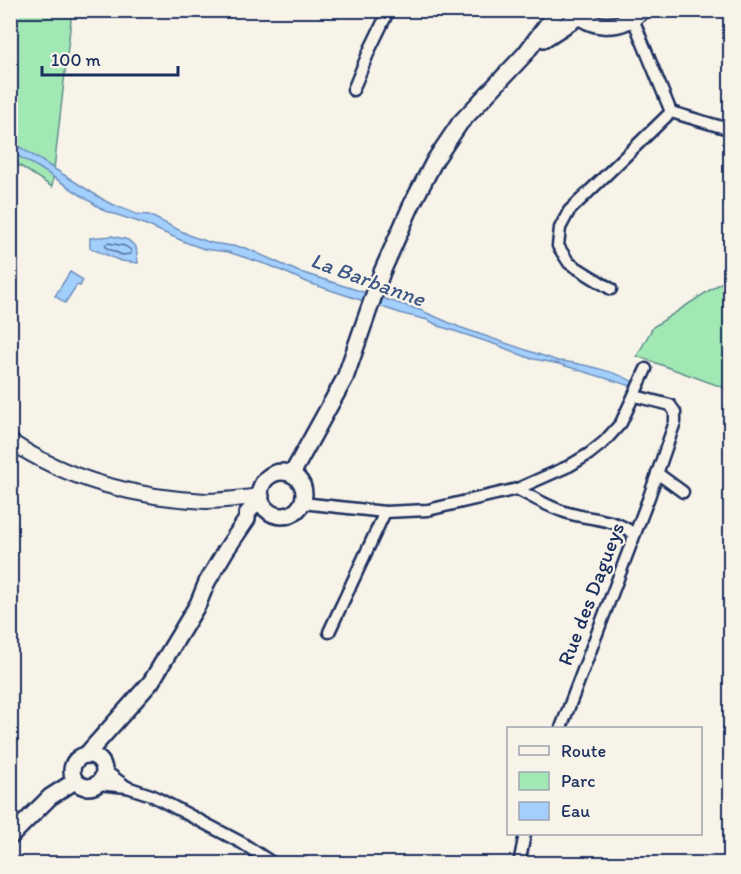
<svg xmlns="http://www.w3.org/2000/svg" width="741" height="874" viewBox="0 0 741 874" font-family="Itim,sans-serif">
	<rect width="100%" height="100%" fill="#f7f3e8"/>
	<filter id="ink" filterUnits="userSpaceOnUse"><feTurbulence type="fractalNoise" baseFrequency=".0167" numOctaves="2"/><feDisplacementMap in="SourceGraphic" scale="12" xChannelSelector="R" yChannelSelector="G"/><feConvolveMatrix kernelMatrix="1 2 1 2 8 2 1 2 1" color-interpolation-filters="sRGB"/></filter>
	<g filter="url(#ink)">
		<!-- green -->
		<g fill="#a2e8b5" stroke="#5e8c8a" stroke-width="1.5">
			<path d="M10,11H72L52,187L11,160Z"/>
			<path d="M730,277V390L637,356L653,327Z"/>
		</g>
		<!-- water -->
		<g fill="#a3cffd" stroke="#6d8fbd" stroke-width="1.5">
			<path d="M10,141L107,202L136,214L149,215L191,236L212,243L246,248L297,271L420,310L459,327L558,361C574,362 627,373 636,385L634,387L559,364L529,358L497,345L439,326L428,320L403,314L309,283L271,266L228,252L204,249L185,242L142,223L105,211L41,169L11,152Z"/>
			<path d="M112,236L128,240L136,247L138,263L121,261L90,248V238Z"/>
			<path d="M70,272L83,280L80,286L77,285L65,303L55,296Z"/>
		</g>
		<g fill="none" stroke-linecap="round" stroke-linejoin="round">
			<!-- shore -->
			<path stroke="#516f9e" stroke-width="1.5" d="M108,243L125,246L131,250V254L122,255L107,248L105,245Z"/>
			<defs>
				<g id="minor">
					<path d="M353,90L370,49L389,10"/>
					<path d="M671,112L725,128"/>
					<path d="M611,289L569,263L558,246L560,228L569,211L671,112L633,19"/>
					<path d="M657,473L683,492"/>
					<path d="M517,489C534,498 550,508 568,513C591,520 615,518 634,534"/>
					<path d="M302,503L385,512L428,510L517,489L569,466L589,454L604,442L621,423L646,369"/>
					<path d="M329,632L385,512"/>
					<path d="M561,728L649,497L675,422V412L670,405L635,396"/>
					<path d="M104,770L127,787"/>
					<path d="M98,784L127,787L151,795L242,843L274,864"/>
					<path d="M519,864L525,834"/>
				</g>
				<path id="tertiary" d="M10,441C67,480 138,498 206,501C224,501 242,498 261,496"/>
				<g id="secondary">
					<path d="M572,10C593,31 622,30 643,10"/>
					<path d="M544,39L578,17"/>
					<circle cx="282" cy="494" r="22"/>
					<path d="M292,474L345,378L382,272L412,204L435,160L460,123L525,54L558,10"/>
					<path d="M87,754L151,682L198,604L207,582L226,550L247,519V514L261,496"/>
					<circle cx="88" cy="771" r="16"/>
					<path d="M10,837L50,797L75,781"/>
				</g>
			</defs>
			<!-- minor casing -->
			<use href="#minor" stroke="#1b2f5e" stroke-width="15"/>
			<!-- tertiary casing -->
			<use href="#tertiary" stroke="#1b2f5e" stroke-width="18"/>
			<!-- secondary casing -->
			<use href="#secondary" stroke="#1b2f5e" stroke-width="20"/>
			<!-- minor -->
			<use href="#minor" stroke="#f7f3e8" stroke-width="10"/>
			<!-- tertiary -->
			<use href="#tertiary" stroke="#f7f3e8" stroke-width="14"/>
			<!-- secondary -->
			<use href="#secondary" stroke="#f7f3e8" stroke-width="15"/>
		</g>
	</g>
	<g text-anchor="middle" stroke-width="4.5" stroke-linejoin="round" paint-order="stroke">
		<!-- street labels -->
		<g font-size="21" fill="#1b2f5e" stroke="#f7f3e8">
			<text transform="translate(591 594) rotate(-69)" y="7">Rue des Dagueys</text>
		</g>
		<!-- water labels -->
		<g font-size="22" font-style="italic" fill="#3d5786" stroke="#f7f3e8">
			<text transform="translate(368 279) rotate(20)" y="8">La Barbanne</text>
		</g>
	</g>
	<!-- margin -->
	<rect width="741" height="874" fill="none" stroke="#f7f3e8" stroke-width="36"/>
	<rect x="18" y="18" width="705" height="838" fill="none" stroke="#1b2f5e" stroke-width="2" filter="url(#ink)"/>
	<!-- legend -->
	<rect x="507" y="727" width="195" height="108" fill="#f7f3e8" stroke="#9fa5b1" stroke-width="1.5"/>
	<rect x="519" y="746" width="30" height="9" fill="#f7f3e8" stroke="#9fa5b1" stroke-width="1.5"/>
	<text x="561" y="757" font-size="18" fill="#1b2f5e">Route</text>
	<rect x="519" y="772" width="30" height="18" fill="#a2e8b5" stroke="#9fa5b1" stroke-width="1.5"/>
	<text x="561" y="787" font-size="18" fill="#1b2f5e">Parc</text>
	<rect x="519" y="802" width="30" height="18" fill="#a3cffd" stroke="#9fa5b1" stroke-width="1.5"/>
	<text x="561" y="817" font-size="18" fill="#1b2f5e">Eau</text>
	<!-- scale -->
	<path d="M42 66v9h136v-9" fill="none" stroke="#1b2f5e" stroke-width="3"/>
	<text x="51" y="66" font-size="18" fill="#1b2f5e" stroke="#f7f3e8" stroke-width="4.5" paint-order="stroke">100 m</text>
</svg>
